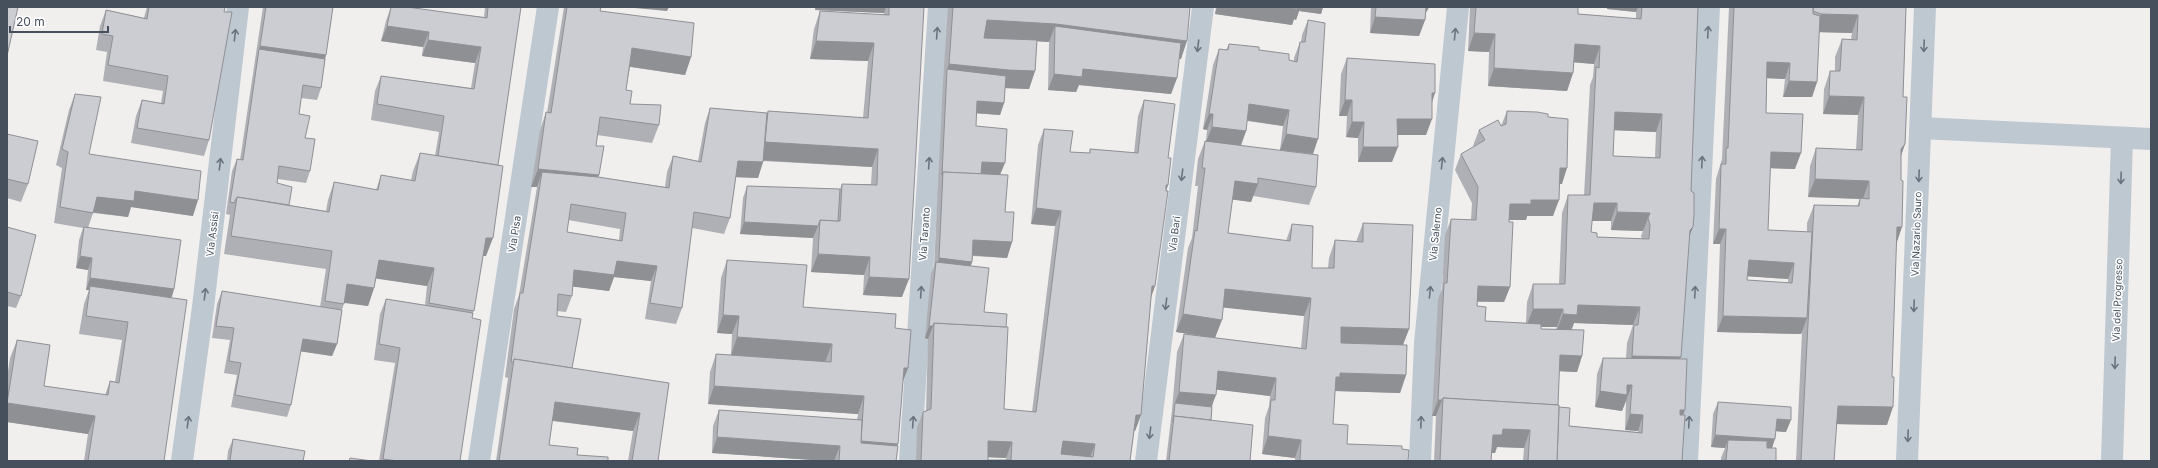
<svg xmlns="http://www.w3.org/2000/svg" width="2158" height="468" viewBox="0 0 2158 468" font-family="Inter,sans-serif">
	<rect width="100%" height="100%" fill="#f1eeee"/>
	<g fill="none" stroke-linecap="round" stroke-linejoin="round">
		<!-- minor -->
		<g stroke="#bec8d1" stroke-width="22">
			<path d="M1921,128L2151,139"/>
			<path d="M182,461L203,307L238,7"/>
			<path d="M479,461L548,7"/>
			<path d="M910,461L939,7"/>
			<path d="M1146,461L1203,7"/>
			<path d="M1420,461L1425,343L1458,7"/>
			<path d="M1687,461L1709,7"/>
			<path d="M1907,461L1925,7"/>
			<path d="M2112,461L2122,139"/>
		</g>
	</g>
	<!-- wall -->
	<g fill="#afb0b5" fill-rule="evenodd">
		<path d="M147,7H223L209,140L204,156L131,143L136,116L142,100L161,103L163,91L103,81L107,52L96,50L100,26L106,10L144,18L145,14Z"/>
		<path d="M263,7H333L321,88L317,100L301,98L299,114L305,138L310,171L306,183L278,179L277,183L289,205L326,211L328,200L334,182L376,190L381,175L411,180L413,171L420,153L435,156L439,132L371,120L375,91L381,76L471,88L475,63L422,56L423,47L381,41L386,21L391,7L484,17L485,7H521L498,165L486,256H483L472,318L460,461H379L395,363L374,360L380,314L386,299L425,305L427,286L376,278L374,288L368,306L344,303L342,310L337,344L332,356L300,351L291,405L287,417L231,407L237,375L224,373L230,340L212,338L217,304L222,291L320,307L326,269L224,254L230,215L226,214L232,171L237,159L240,160Z"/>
		<path d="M564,7H601L600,11L691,57L685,75L630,67L626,90L630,104L659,125L652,143L597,135L596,146L599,175L598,177L665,187L667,172L673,156L698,161L705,123L710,108L767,113L768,111L863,118L868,61L810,59L814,29L820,11L883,15L884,13L815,10V7H924L902,297L863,295L864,275L811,272L813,238L740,234L743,198L747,186L840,189L842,184H871L872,167L763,161L758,178L736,177L730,218L724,234L692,228L682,308L676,324L645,319L651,281L614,277L609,291L572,286V296L566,312L557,311V316L572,368L669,383L658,461H628L633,431L552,421L549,445L577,455L608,461H496L508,378L505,377L514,309L519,295L537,187H531L540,130L546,112L547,113ZM568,220L620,229L619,240L567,232Z"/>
		<path d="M948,7H1190L1181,59H1179L1177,78L1171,94L1079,85L1076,92L1048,90L1049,42L1037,41L1035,71L1029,89L1005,88L1004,103L1000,115L976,113V126L1000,175L1005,212L1012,242L1007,258L973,256L972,262L971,266L984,312L1004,409L1032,412L1055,226L1031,224L1038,145L1044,129L1070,152L1089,153L1090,149L1134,153L1138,116L1144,100L1168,158V185L1166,191L1155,286L1151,298L1141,415L1135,431H1134L1130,461H916L917,427L923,412L926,411L928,339L925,338L931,274L934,266L943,82ZM988,457L1006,458V460H988Z"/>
		<path d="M1216,7H1323L1321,14L1299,11L1296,20L1294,19L1292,25L1215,14Z"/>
		<path d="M1371,7H1429L1427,11L1426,12L1425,20L1419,36L1370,33Z"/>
		<path d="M1470,7H1578V14L1636,19V12L1607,9V7H1698L1691,191L1693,227L1689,237L1680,359L1683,415L1682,461H1523L1524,448L1497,447L1495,453H1492L1491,461H1434L1436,416H1432L1438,299L1442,289L1445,235L1451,219L1471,220L1472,203L1455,170L1461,154L1474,147L1473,146L1479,130L1501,126L1507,111L1548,117L1562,184H1559L1553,216H1527L1526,220H1509L1510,287L1504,302H1477V306L1485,321L1526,323L1527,302L1533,284H1559L1562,213L1568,195H1584L1590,85L1593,77L1594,64L1574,62L1573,73L1567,91L1488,86L1489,52L1468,51ZM1614,130L1656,132L1655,158L1613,156ZM1592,221H1611V230L1643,231L1641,236L1642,239L1597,237L1591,232ZM1574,323L1633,325L1627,343L1626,358H1603L1597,374L1595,407L1622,411L1626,401L1625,430L1638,431V432L1569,426L1558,405L1559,371L1577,372L1582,356L1572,329ZM1541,327H1557L1556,329H1541Z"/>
		<path d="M1729,7H1906L1903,97L1905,144L1901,155L1887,425L1836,424L1834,461H1796L1802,332L1801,334L1717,332L1720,244H1713L1716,179L1722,159ZM1819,32L1852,33L1851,39H1842L1835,57V71H1830L1824,89L1823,114L1858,115L1856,150L1816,148L1810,166L1808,197L1860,199L1857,206L1814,205L1807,223V232L1768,230L1770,168L1795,169L1766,113L1767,78L1785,79L1783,97H1812L1817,82ZM1747,276L1788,279V283L1747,280Z"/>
		<path d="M1308,20L1313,154L1280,150L1283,126L1247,121L1246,131L1241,146L1316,187L1309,205L1253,196L1251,202L1232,199L1228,233L1286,241L1292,224L1312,268H1328L1329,258L1335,240L1356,242L1363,223L1409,329L1403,345L1406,375L1400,393L1335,391L1333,424L1347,444L1402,449L1408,461H1295V458L1262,454L1265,418L1269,406L1270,396L1216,389L1212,407L1211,420L1250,461H1166L1172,410L1177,352L1184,334L1215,338L1176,332L1188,248L1192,238L1198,186H1195L1198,159L1205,141H1206L1207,130L1203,129L1213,65L1219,49L1226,50L1229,44L1259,50L1289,60L1294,61V58L1300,42H1301L1302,35ZM1223,307L1304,316L1301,348L1215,338Z"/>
		<path d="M1347,58L1432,102L1426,135H1397L1392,162H1358V138L1346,137L1347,116H1339L1341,74Z"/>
		<path d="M75,94L89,154L193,216L131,207L128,217L93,213L88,228L174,289L172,297L164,461H84L88,434L7,422V378L10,358L17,340L44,386L105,395L110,381L115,382L122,340L79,334L84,304L89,290H86L88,270L76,268L79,240L83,228L54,223L62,168L56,165L69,110Z"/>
		<path d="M7,134L28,184L21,202L7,198Z"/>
		<path d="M7,227L21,296L16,308L7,306Z"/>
		<path d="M727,260L803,307L895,328L908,368L903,382L896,461H827L712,453L713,426L719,410L857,420L858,414L708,404L710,372L716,354L731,355L732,334L717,333L721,278Z"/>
		<path d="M1718,402L1786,432L1776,431L1772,448L1776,461H1721V458L1725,448L1711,447L1713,414Z"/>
		<path d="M233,439L303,461H227L228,451Z"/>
	</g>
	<!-- shaded-wall -->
	<g fill="#8e9094">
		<path d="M624,7H669L667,11Z"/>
		<path d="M816,7H886L884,13L815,10Z"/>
		<path d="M1217,7H1323L1321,14L1299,11L1296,20L1294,19L1292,25L1215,14Z"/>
		<path d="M1424,7H1429L1427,11L1421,16Z"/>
		<path d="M1608,7H1638L1636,12L1607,9Z"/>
		<path d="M1821,14L1858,15L1852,33L1814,32Z"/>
		<path d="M1375,17L1425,20L1419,36L1370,33Z"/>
		<path d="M987,20L1056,24L1187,41L1181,59L1055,43V26L1049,42L980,38Z"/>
		<path d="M387,26L429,32L423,47L381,41Z"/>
		<path d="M1474,33L1495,34L1489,52L1468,51Z"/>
		<path d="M428,40L481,47L475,63L422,56Z"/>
		<path d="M816,41L874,43L868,61L810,59Z"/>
		<path d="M1575,44L1600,46L1594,64L1569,62Z"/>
		<path d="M260,46L326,55L321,71L259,49Z"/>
		<path d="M632,48L691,57L685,75L626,66Z"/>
		<path d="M1767,62L1790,63L1785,79L1762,78Z"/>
		<path d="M949,64L1035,71L1029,89L1002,88L947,69Z"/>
		<path d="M1494,68L1573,73L1567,91L1488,86Z"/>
		<path d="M1083,69L1177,78L1171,94L1079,85L1076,92L1048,90L1054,74Z"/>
		<path d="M1789,81L1817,82L1812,97H1783Z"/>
		<path d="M1432,93H1435L1430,109Z"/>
		<path d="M1829,96L1864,97L1858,115L1823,114Z"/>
		<path d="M1345,100H1352L1347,116H1339Z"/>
		<path d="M977,101L1004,103L1000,115L972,113Z"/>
		<path d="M1249,104L1289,110L1283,126L1244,120Z"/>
		<path d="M1615,112L1662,114L1656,132L1609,130Z"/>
		<path d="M1209,114H1213L1207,130L1203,129Z"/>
		<path d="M1397,119H1432L1426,135H1391Z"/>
		<path d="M1352,122H1364L1358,138L1346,137Z"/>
		<path d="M1212,127L1246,131L1240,147L1206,142Z"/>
		<path d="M1286,134L1318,139L1313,154L1280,150Z"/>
		<path d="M765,142L878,149L872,167L758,160Z"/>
		<path d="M1905,144L1899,162L1901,149Z"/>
		<path d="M1363,147H1398L1392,162H1358Z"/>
		<path d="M1771,152L1801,153L1795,169L1765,168Z"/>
		<path d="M738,161L763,162L758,178L732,177Z"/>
		<path d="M982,162L1005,163L1000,175L978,174Z"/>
		<path d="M1560,168H1567L1562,184H1554Z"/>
		<path d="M538,169L599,175L592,193L542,172L537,187H531Z"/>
		<path d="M1815,179L1869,181L1863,199L1808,197Z"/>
		<path d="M1235,181L1258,184L1251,202L1228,199Z"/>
		<path d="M1166,185H1168L1163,201Z"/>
		<path d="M135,191L198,200L193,216L131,207L128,217L91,212L97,197Z"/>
		<path d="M1531,200H1559L1553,216H1527L1526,220H1504L1510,204Z"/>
		<path d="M1594,203H1617L1611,221H1587Z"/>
		<path d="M1036,208L1061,211L1055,226L1031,224Z"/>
		<path d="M1617,212L1650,213L1648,218L1643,231L1611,230Z"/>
		<path d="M744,222L818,226L813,238L740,234Z"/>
		<path d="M1693,227L1686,245L1690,230Z"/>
		<path d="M1897,227H1902L1896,245Z"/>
		<path d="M1719,229H1726L1720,244H1713Z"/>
		<path d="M486,238H493L486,256H479Z"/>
		<path d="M973,240L1012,242L1007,258L968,255Z"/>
		<path d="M818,254L870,257L864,275L811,272Z"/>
		<path d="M80,256L92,258L88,270L76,268Z"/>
		<path d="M939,258L972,262L966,278L935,272Z"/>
		<path d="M379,260L434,268L427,286L372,278Z"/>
		<path d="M1749,260L1794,263L1788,279L1743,276Z"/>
		<path d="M617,261L657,266L651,281L614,277L609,291L568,286L574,270Z"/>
		<path d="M869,277L909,279L902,297L863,295Z"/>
		<path d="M90,278L174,289L170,301L90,286L89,290H86Z"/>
		<path d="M347,284L374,288L368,306L340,302Z"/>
		<path d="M1152,286H1155L1149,302Z"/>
		<path d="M1478,286L1510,287L1504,302L1472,301Z"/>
		<path d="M1225,289L1311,298L1304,316L1218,307Z"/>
		<path d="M1578,305L1640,307L1633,325L1574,323L1570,333L1556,332L1563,314Z"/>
		<path d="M1533,309H1563L1557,327H1526Z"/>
		<path d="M1183,314L1222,320L1215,338L1176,332Z"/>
		<path d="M723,315L739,316L732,334L717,333Z"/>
		<path d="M1723,316L1807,318L1801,334L1717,332Z"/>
		<path d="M929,326H933L928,339L925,338Z"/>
		<path d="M1341,327L1409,329L1402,347L1334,345Z"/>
		<path d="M737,337L832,344L825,362L731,355Z"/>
		<path d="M303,339L337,344L332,356L298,351Z"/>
		<path d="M1560,355L1582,356L1577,372L1554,371Z"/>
		<path d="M1632,356L1681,357L1674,375L1625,374Z"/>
		<path d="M904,368H908L901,386Z"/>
		<path d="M1218,371L1276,378L1270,396L1211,389Z"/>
		<path d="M1340,373L1406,375L1400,393L1335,391L1334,395L1336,377Z"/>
		<path d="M1627,385H1632L1622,411L1595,407L1600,391Z"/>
		<path d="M714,386L864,396L858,414L708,404Z"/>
		<path d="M1179,392L1216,395L1209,413L1175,403Z"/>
		<path d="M1438,400H1442L1436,416H1432Z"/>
		<path d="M555,402L640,413L633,431L548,420Z"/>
		<path d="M7,403L95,416L88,434L7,422Z"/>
		<path d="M1838,406L1893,407L1887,425L1831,424Z"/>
		<path d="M1680,410H1685L1679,426Z"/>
		<path d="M1630,414L1643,415L1638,431L1625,430Z"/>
		<path d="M1136,415H1141L1135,431H1130Z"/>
		<path d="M1777,419L1791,420L1786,432L1773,431Z"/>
		<path d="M1503,429L1530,430L1524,448L1497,447L1495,453H1487L1493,435Z"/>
		<path d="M1715,435L1775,439L1771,451L1728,440L1725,448L1711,447Z"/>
		<path d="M1268,436L1301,440L1295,458L1262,454Z"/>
		<path d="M717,437L840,446L834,461H827L712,453Z"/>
		<path d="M861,441L898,444L892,461L855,459Z"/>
		<path d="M988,441L1012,442L1006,458L982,457Z"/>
		<path d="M1063,441L1095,444L1089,460L1057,457Z"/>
	</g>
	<!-- building -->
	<g fill="#cbcdd3" stroke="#8e9094" fill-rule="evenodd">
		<path d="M7,7H18L7,56Z"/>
		<path d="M149,7H225L224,12H232L209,140L137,128L142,100L164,104L168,76L108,65L113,36L102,34L106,10L147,19Z"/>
		<path d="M266,7H333L326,55L260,46Z"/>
		<path d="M391,7H407L487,18L488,7H521L498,165L438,156L444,116L377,104L381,76L474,89L481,47L428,40L429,32L387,26Z"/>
		<path d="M567,7H601L600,11L694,23L691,57L632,48L626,90L632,91L630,104L661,105L659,125L600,117L596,146H604L599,175L538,169L546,112L551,113Z"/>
		<path d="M889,7H924L909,279L869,277L870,257L818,254L820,220L840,221L842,184L877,185L878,149L765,142L768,111L868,118L874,43L816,41L820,11L889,15Z"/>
		<path d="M953,7H1190L1187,41L1056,24L987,20L984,38L1037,40L1035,71L1008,70L949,64Z"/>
		<path d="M1281,7H1298L1297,9Z"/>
		<path d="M1376,7H1426L1425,20L1375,17Z"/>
		<path d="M1476,7H1578V14L1641,19L1642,7H1698L1691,191L1694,193V215L1693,227L1690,230L1681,357L1632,356L1634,325H1638L1640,307L1578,305L1577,315L1563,314V309H1533V284H1565L1568,195H1590L1596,67L1599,68L1600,46L1575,44L1573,73L1494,68L1495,34L1474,33ZM1615,112L1662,114L1660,158L1613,156ZM1594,203H1617V212L1650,213L1648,218L1650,225L1649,239L1597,237V233L1591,232Z"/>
		<path d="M1734,7H1813V14L1820,16L1817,82L1789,81L1790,63L1767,62L1766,113L1803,114L1801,153L1771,152L1768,230L1812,232L1807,318L1723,316L1726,229H1719L1721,164H1726V148H1728ZM1749,260L1794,263L1792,283L1747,280Z"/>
		<path d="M1814,7H1906L1903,97H1907L1905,144L1901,149V180L1903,181L1902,227H1897L1892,377H1894L1893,407L1838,406L1834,461H1801L1814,205L1859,206L1860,198L1869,199V181L1815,179L1816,148L1862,150L1864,97L1829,96L1830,71H1840L1842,39L1857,40L1858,15L1821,14L1813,11Z"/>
		<path d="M1308,20L1325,23L1318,139L1286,134L1289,110L1249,104L1246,131L1212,127L1213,114H1209L1219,49L1228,50L1229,44L1259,47V50L1289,54V60L1297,62L1300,42H1305Z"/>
		<path d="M1055,26L1181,43L1177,78L1083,69L1082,77L1054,74Z"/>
		<path d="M259,49L325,59L321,88L303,85L299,114L310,116L305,138L315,139L310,171L279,166L277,183L292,187L289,205L237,197L234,203L230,202L237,159L243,160Z"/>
		<path d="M1347,58L1435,64V93H1432V119H1397L1398,147H1363L1364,122H1352V100H1345Z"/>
		<path d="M947,69L1006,76L1004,103L977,101L976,126L1007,129L1005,163L982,162L981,174L943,172L942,175Z"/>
		<path d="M75,94L101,97L89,154L201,171L198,200L135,191L134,201L97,197L93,213L60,207L68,152L62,149Z"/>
		<path d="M1144,100L1175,104L1168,158H1171L1168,185H1166V191H1168L1155,286H1152L1141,415H1136L1130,461H921L923,412L931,409L934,323L1008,327L1004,409L1036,412L1061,211L1036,208L1044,129L1073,131L1070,152L1090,153V149L1138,153ZM988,441L1012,442L1011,460H988ZM1063,441L1095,444L1093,457L1061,454Z"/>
		<path d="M710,108L767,113L763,162L738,161L730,218L694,212L682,308L650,303L657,266L617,261L614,275L574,270L572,296L558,294L557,316L581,319L572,368L514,359V362H511L520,293H523L542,172L598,177L669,188L673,156L701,162ZM571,204L626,213L622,241L567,232Z"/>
		<path d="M1507,111L1537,112L1548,114V117L1568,119L1567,168H1560L1559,200H1531V204H1510L1509,222H1513L1510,287L1478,286L1477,306L1486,307L1485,321L1541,324V329L1584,330L1582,356L1560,355L1558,405L1443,398L1442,400H1438L1444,283H1447L1451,219L1476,220L1478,187L1461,154L1485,140L1479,130L1498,120L1501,126L1506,124Z"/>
		<path d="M7,134L38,141L28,184L7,179Z"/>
		<path d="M1205,141L1318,155L1316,187L1258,178V184L1235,181L1228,233L1290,241L1292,224L1313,226L1312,268H1334L1335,240L1363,242V223L1413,225L1409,329L1341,327V343L1407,345L1406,375L1340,373V377H1336L1333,424L1348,425L1347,444L1402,446V449L1409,450L1408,461H1300L1301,440L1268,436L1271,400H1275L1276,378L1218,371L1216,395L1179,392L1184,334L1306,349L1311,298L1225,289L1222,320L1183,314L1195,230L1197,231L1205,168H1202Z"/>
		<path d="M420,153L503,166L493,238H486L474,311L429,303L434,268L379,260L374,288L347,284L344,304L325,301L332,251L231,236L237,197L329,212L334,182L378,190L381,175L415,181Z"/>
		<path d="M943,172L1008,175L1005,212H1014L1012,242L973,240L972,262L939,258Z"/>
		<path d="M747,186L840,189L838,221L820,220L818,226L744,222Z"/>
		<path d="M7,227L36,235L21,296L7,292Z"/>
		<path d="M84,227L181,240L174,289L90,278L92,258L80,256Z"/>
		<path d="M727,260L807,265L803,307L896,314L895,328L911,330L908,368H904L898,444L861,441L864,396L714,386L716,354L831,362L832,344L737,337L739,316L723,315Z"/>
		<path d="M936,262L989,268L984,312L1007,314L1006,327L934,323L933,326H929Z"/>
		<path d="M90,286L187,300L164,461H88L95,416L7,403L17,340L50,345L44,386L108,395L110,381L119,383L128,322L86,316Z"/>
		<path d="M222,291L342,310L337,344L303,339L291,405L235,395L241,363L229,361L234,328L216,326Z"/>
		<path d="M386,299L473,313L472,318L481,320L460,461H398L383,459L400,348L379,344Z"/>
		<path d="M1603,358L1687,359L1685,410H1680V415H1685L1682,461H1557L1559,407L1570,408L1569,426L1642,433L1643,415L1630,414L1632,385H1627V395L1600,391Z"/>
		<path d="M514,359L669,383L658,461H632L640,413L555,402L549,445L578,448L577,455L608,457V461H499Z"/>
		<path d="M1443,398L1559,405L1557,461H1528L1530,430L1503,429L1502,435H1493L1491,461H1440Z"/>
		<path d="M1718,402L1791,407V420L1777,419L1775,439L1715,435Z"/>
		<path d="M1175,403L1212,407L1211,420L1174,416L1173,422Z"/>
		<path d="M719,410L862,420L861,443L898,446L896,461H839L840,446L717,437Z"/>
		<path d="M1174,416L1253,425L1250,461H1169Z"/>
		<path d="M233,439L305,451L303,461H230Z"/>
		<path d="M1728,440L1767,441V448H1776V461H1726Z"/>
		<path d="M350,458L372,461H349Z"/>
	</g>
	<!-- one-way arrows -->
	<defs><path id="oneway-shaft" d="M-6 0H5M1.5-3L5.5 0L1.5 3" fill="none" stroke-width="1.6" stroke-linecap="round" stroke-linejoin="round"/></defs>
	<g stroke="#6a7480">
		<use href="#oneway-shaft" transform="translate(1708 32) rotate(-87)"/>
		<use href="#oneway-shaft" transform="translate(937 33) rotate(-86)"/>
		<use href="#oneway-shaft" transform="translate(1455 34) rotate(-84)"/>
		<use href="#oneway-shaft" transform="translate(235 35) rotate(-83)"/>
		<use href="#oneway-shaft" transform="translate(1198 46) rotate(97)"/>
		<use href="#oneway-shaft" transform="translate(1924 46) rotate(92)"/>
		<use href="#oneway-shaft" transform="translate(1702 162) rotate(-87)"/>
		<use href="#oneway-shaft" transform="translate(929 163) rotate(-86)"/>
		<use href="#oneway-shaft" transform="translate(1442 163) rotate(-84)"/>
		<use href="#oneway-shaft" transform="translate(220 164) rotate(-83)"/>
		<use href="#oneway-shaft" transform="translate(1182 175) rotate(97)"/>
		<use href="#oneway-shaft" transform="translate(1919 176) rotate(92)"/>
		<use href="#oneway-shaft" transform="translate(2121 178) rotate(92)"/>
		<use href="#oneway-shaft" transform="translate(921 292) rotate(-86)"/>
		<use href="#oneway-shaft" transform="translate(1430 292) rotate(-84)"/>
		<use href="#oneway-shaft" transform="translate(1695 292) rotate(-87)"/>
		<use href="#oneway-shaft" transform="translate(205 294) rotate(-83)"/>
		<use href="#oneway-shaft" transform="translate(1166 304) rotate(97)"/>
		<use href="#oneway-shaft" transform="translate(1914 306) rotate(92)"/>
		<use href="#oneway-shaft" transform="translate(2115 363) rotate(92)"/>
		<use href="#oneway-shaft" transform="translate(188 422) rotate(-82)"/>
		<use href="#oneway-shaft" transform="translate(913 422) rotate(-86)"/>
		<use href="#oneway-shaft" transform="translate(1421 422) rotate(-88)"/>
		<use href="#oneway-shaft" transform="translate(1689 422) rotate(-87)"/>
		<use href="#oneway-shaft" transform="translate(1150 433) rotate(97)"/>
		<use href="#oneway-shaft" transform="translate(1908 436) rotate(92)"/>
	</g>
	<g text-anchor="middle" stroke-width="3" stroke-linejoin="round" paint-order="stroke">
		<!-- street labels -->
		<g font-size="10" fill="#46505d" stroke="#fff">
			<text transform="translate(212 234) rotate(-83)" y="4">Via Assisi</text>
			<text transform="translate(514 234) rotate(-81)" y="4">Via Pisa</text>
			<text transform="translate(924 234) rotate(-86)" y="4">Via Taranto</text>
			<text transform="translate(1174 234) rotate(-83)" y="4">Via Bari</text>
			<text transform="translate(1435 234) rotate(-84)" y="4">Via Salerno</text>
			<text transform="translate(1916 234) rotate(-88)" y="4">Via Nazario Sauro</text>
			<text transform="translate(2117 300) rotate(-88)" y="4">Via del Progresso</text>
		</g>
	</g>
	<!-- border -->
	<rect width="2158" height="468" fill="none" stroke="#46505d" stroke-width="16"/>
	<!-- scale -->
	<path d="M10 26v6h98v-6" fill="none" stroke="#46505d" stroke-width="2"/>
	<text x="16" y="26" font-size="12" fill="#46505d" stroke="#ffffff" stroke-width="3" paint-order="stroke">20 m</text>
</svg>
